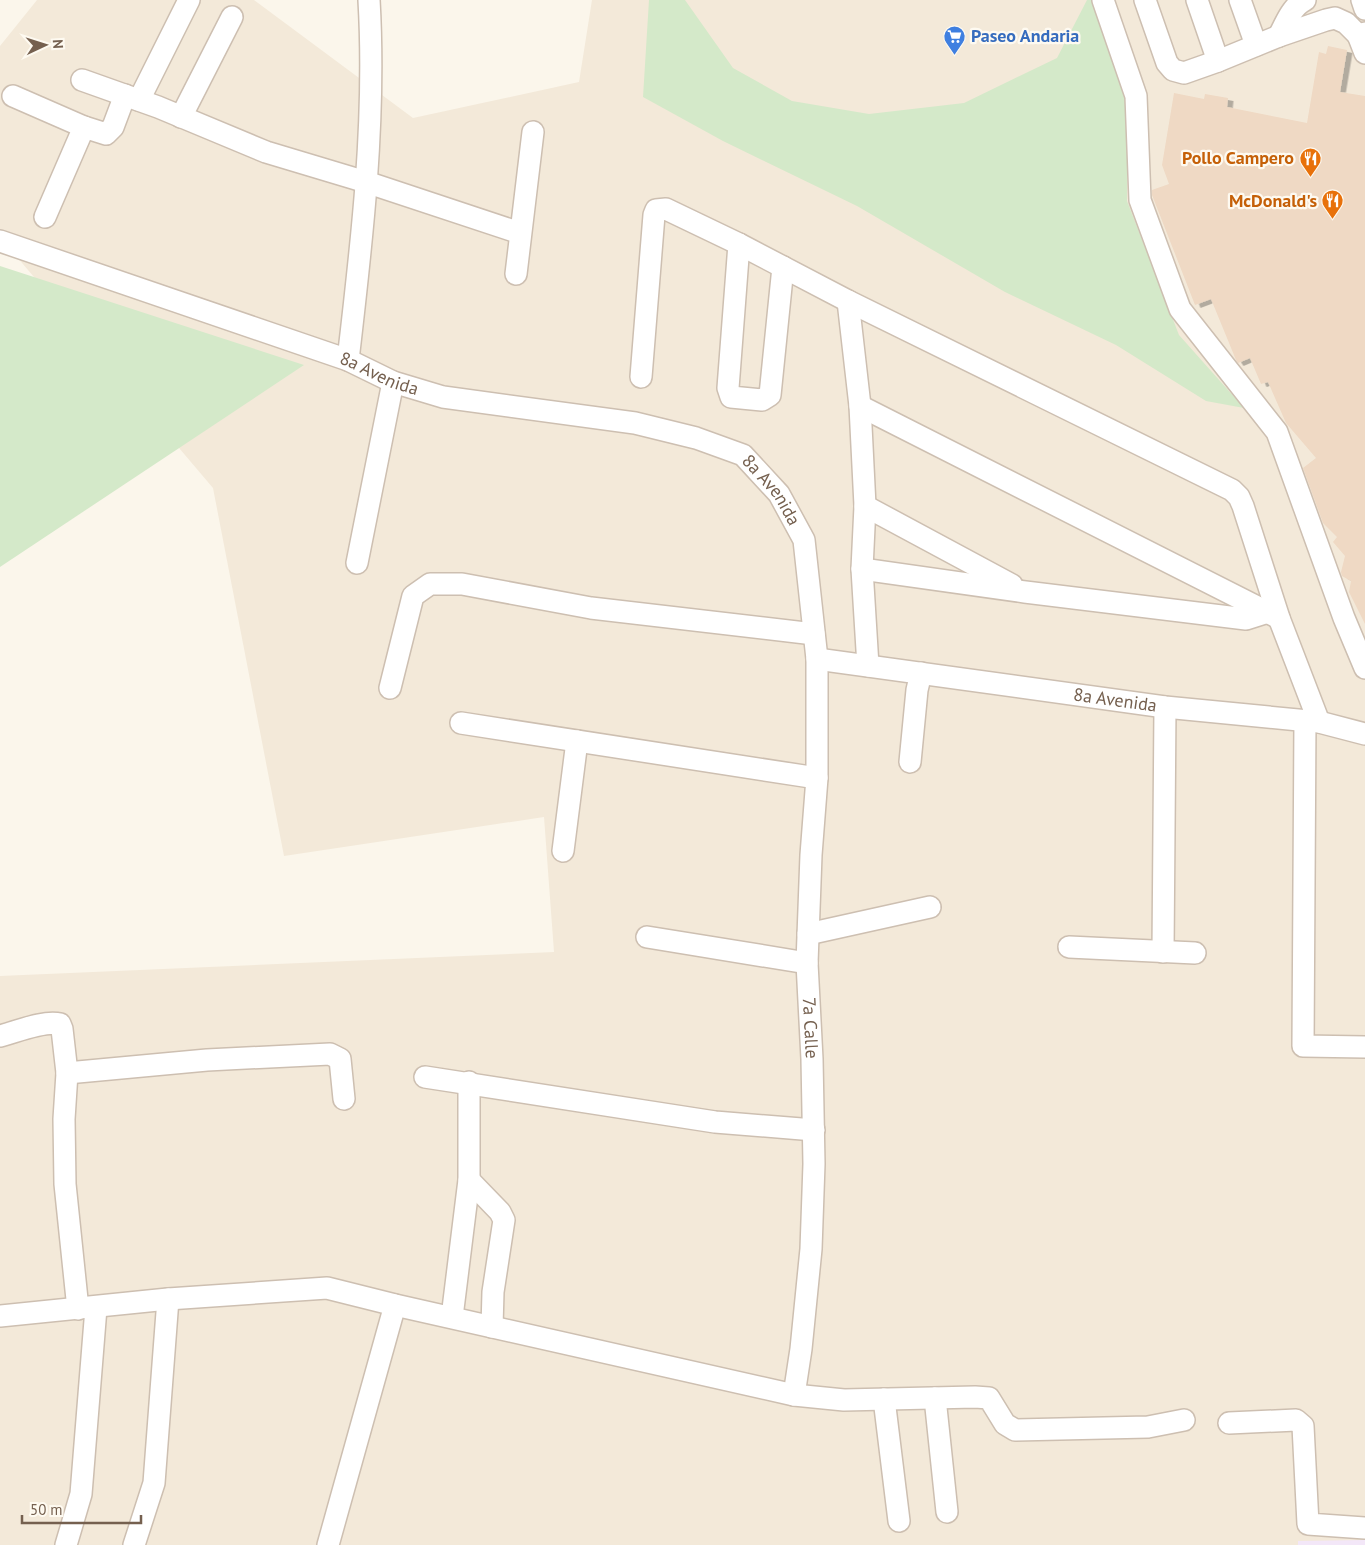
<svg xmlns="http://www.w3.org/2000/svg" width="1365" height="1545" viewBox="0 0 1365 1545" font-family="'PT Sans',sans-serif">
	<defs>
		<filter id="shadow"><feDropShadow dx="5.5" dy="3" stdDeviation="0" flood-color="#0004"/></filter>
	</defs>
	<rect width="100%" height="100%" fill="#fbf6eb"/>
	<!-- residential -->
	<path fill="#f3e9d9" d="M37,0H254L413,118L579,82L592,0H1365V1545H0V976L554,952L544,817L284,856L213,488L0,237V46Z"/>
	<!-- education -->
	<path fill="#f3e7f8" d="M1365,1540V1545H1298V1541Z"/>
	<!-- green -->
	<g fill="#d4e9c9">
		<path d="M649,0H685L733,68L792,101L869,114L964,103L1057,58L1087,0H1096L1127,102V201L1179,335L1244,408L1206,401L1116,345L1005,292L857,206L723,141L643,97Z"/>
		<path d="M0,266L304,365L0,567Z"/>
	</g>
	<!-- building -->
	<path fill="#efd9c4" filter="url(#shadow)" d="M1328,46L1347,50L1340,92L1365,96V624L1349,592L1351,581L1342,576L1341,572L1345,556L1333,542L1337,537L1323,523L1303,468L1316,458L1286,423L1268,382L1261,384L1250,358L1238,363L1236,360L1211,299L1195,305L1152,195V190L1169,184L1162,165L1174,93L1204,99L1205,94L1228,98L1227,107L1307,123L1319,52L1326,54Z"/>
	<g fill="none" stroke-linecap="round" stroke-linejoin="round">
		<defs>
			<g id="minor">
				<path d="M1103,0L1136,96L1140,200L1180,309L1277,432L1344,618L1365,668"/>
				<path d="M1145,0L1167,63L1173,70L1184,73L1218,61L1279,36L1326,20L1335,18L1346,23L1358,35L1365,33"/>
				<path d="M1197,0L1218,61"/>
				<path d="M1240,0L1256,45"/>
				<path d="M1362,0L1365,9"/>
				<path d="M1358,35L1365,53"/>
				<path d="M1279,36C1285,24 1292,6 1305,0"/>
				<path d="M82,80L158,107L266,152L366,182L520,233"/>
				<path d="M13,96L84,127L106,134L113,127L125,95"/>
				<path d="M139,100L189,0"/>
				<path d="M181,117L232,17"/>
				<path d="M45,217L84,127"/>
				<path id="s1" d="M0,241L348,360L393,382L443,397L635,423L696,438L743,455L779,494L804,540L817,659V778L811,855L807,963L812,1059L814,1164L811,1249L801,1349L794,1395"/>
				<path d="M739,244L728,388L731,397L762,400L770,395L783,267"/>
				<path d="M516,274L533,132"/>
				<path d="M848,301L860,406L865,506L862,569L868,666"/>
				<path d="M348,360C362,241 376,120 369,0"/>
				<path d="M641,377L654,215L656,210L666,209L739,244L848,301L1232,490L1239,497L1243,506L1279,618L1319,722"/>
				<path d="M860,406L1279,618"/>
				<path d="M865,506L1012,585"/>
				<path d="M357,563L393,382"/>
				<path d="M862,569L1025,592L1246,619L1268,612"/>
				<path id="s2" d="M817,659L1165,707L1319,722L1365,734"/>
				<path d="M390,688L413,596L430,584H462L591,608L814,634"/>
				<path d="M1305,720L1303,1046L1365,1047"/>
				<path d="M461,723L817,778"/>
				<path d="M910,762L917,690L921,673"/>
				<path d="M563,851L577,741"/>
				<path d="M808,934L930,907"/>
				<path d="M647,937L807,963"/>
				<path d="M1069,947L1195,953"/>
				<path d="M1163,952L1165,707"/>
				<path d="M0,1036C16,1032 44,1020 60,1024L62,1029L67,1073L64,1119L65,1184L78,1309"/>
				<path d="M67,1073L207,1060L330,1054L340,1059L344,1099"/>
				<path d="M425,1077L715,1122L814,1130"/>
				<path d="M469,1180L500,1212L504,1220L493,1292L492,1327"/>
				<path d="M0,1316L168,1299L327,1288L395,1305L794,1395L844,1400L975,1397L989,1398L1005,1424L1015,1430L1148,1427L1184,1420"/>
				<path d="M452,1317L469,1180V1082"/>
				<path d="M935,1398L947,1512"/>
				<path d="M884,1399L899,1521"/>
				<path d="M1229,1423L1296,1420L1303,1426L1308,1524L1365,1528"/>
				<path d="M66,1545L81,1494L96,1308"/>
				<path d="M134,1545L154,1483L168,1299"/>
				<path d="M328,1545L395,1305"/>
			</g>
		</defs>
		<!-- minor casing -->
		<use href="#minor" stroke="#cdbfb1" stroke-width="24"/>
		<!-- minor -->
		<use href="#minor" stroke="#fff" stroke-width="21"/>
	</g>
	<!-- icons -->
	<defs>
		<symbol id="supermarket-pin" viewBox="-11 -11 22 30"><path d="M0 17L-7.5 6A9.5 9.5 0 1 1 7.5 6Z" fill="#3f7fe0" stroke="#fefaf1"/><path d="M-6-5.5h2.5l.6 2H6L4.5 2H-2.5L-4.4-4H-6ZM-1.5 3.2a1.3 1.3 0 1 0 .1 0ZM3 3.2a1.3 1.3 0 1 0 .1 0Z" fill="#fff"/></symbol>
		<symbol id="restaurant-pin" viewBox="-11 -11 22 30"><path d="M0 17L-7.5 6A9.5 9.5 0 1 1 7.5 6Z" fill="#e8710a" stroke="#fefaf1"/><path d="M-5-6h1v4h1v-4h1v4h1v-4h1v5L-1.5 .5V6h-2V.5L-5-1ZM5-6V6H3V1.5H1.5Q1.5-4 5-6Z" fill="#fff"/></symbol>
	</defs>
	<g fill-rule="evenodd">
		<use href="#supermarket-pin" x="942" y="24" width="25" height="34"/>
		<use href="#restaurant-pin" x="1298" y="146" width="25" height="34"/>
		<use href="#restaurant-pin" x="1320" y="188" width="25" height="34"/>
	</g>
	<g text-anchor="middle" stroke-width="4.5" stroke-linejoin="round" paint-order="stroke">
		<!-- shop labels -->
		<g font-size="18" font-weight="bold" fill="#366cbe" stroke="#fefaf1" text-anchor="start">
			<text x="971" y="42">Paseo Andaria</text>
		</g>
		<!-- food labels -->
		<g font-size="18" font-weight="bold" fill="#c56008" stroke="#fefaf1" text-anchor="end">
			<text x="1294" y="164">Pollo Campero</text>
			<text x="1317" y="207">McDonald's</text>
		</g>
		<!-- street labels -->
		<g font-size="18" fill="#75604f" stroke="#fefaf1">
			<text dy="6" stroke="none"><textPath href="#s1" startOffset="402">8a Avenida</textPath></text>
			<text dy="6" stroke="none"><textPath href="#s1" startOffset="822">8a Avenida</textPath></text>
			<text dy="6" stroke="none"><textPath href="#s2" startOffset="301">8a Avenida</textPath></text>
			<text dy="6" stroke="none"><textPath href="#s1" startOffset="1371">7a Calle</textPath></text>
		</g>
	</g>
	<!-- north arrow -->
	<g transform="translate(45 45) rotate(86)" stroke="#fefaf1" stroke-width="4" paint-order="stroke">
	<path d="M0-4L9 19L0 12L-9 19Z" fill="#75604f"/>
	<text y="-8" font-size="14" font-weight="bold" text-anchor="middle" fill="#75604f">N</text>
	</g>
	<!-- scale -->
	<path d="M22 1515v8h119v-8" fill="none" stroke="#75604f" stroke-width="2.5"/>
	<text x="30" y="1515" font-size="15" fill="#75604f" stroke="#fefaf1" stroke-width="4" paint-order="stroke">50 m</text>
</svg>
